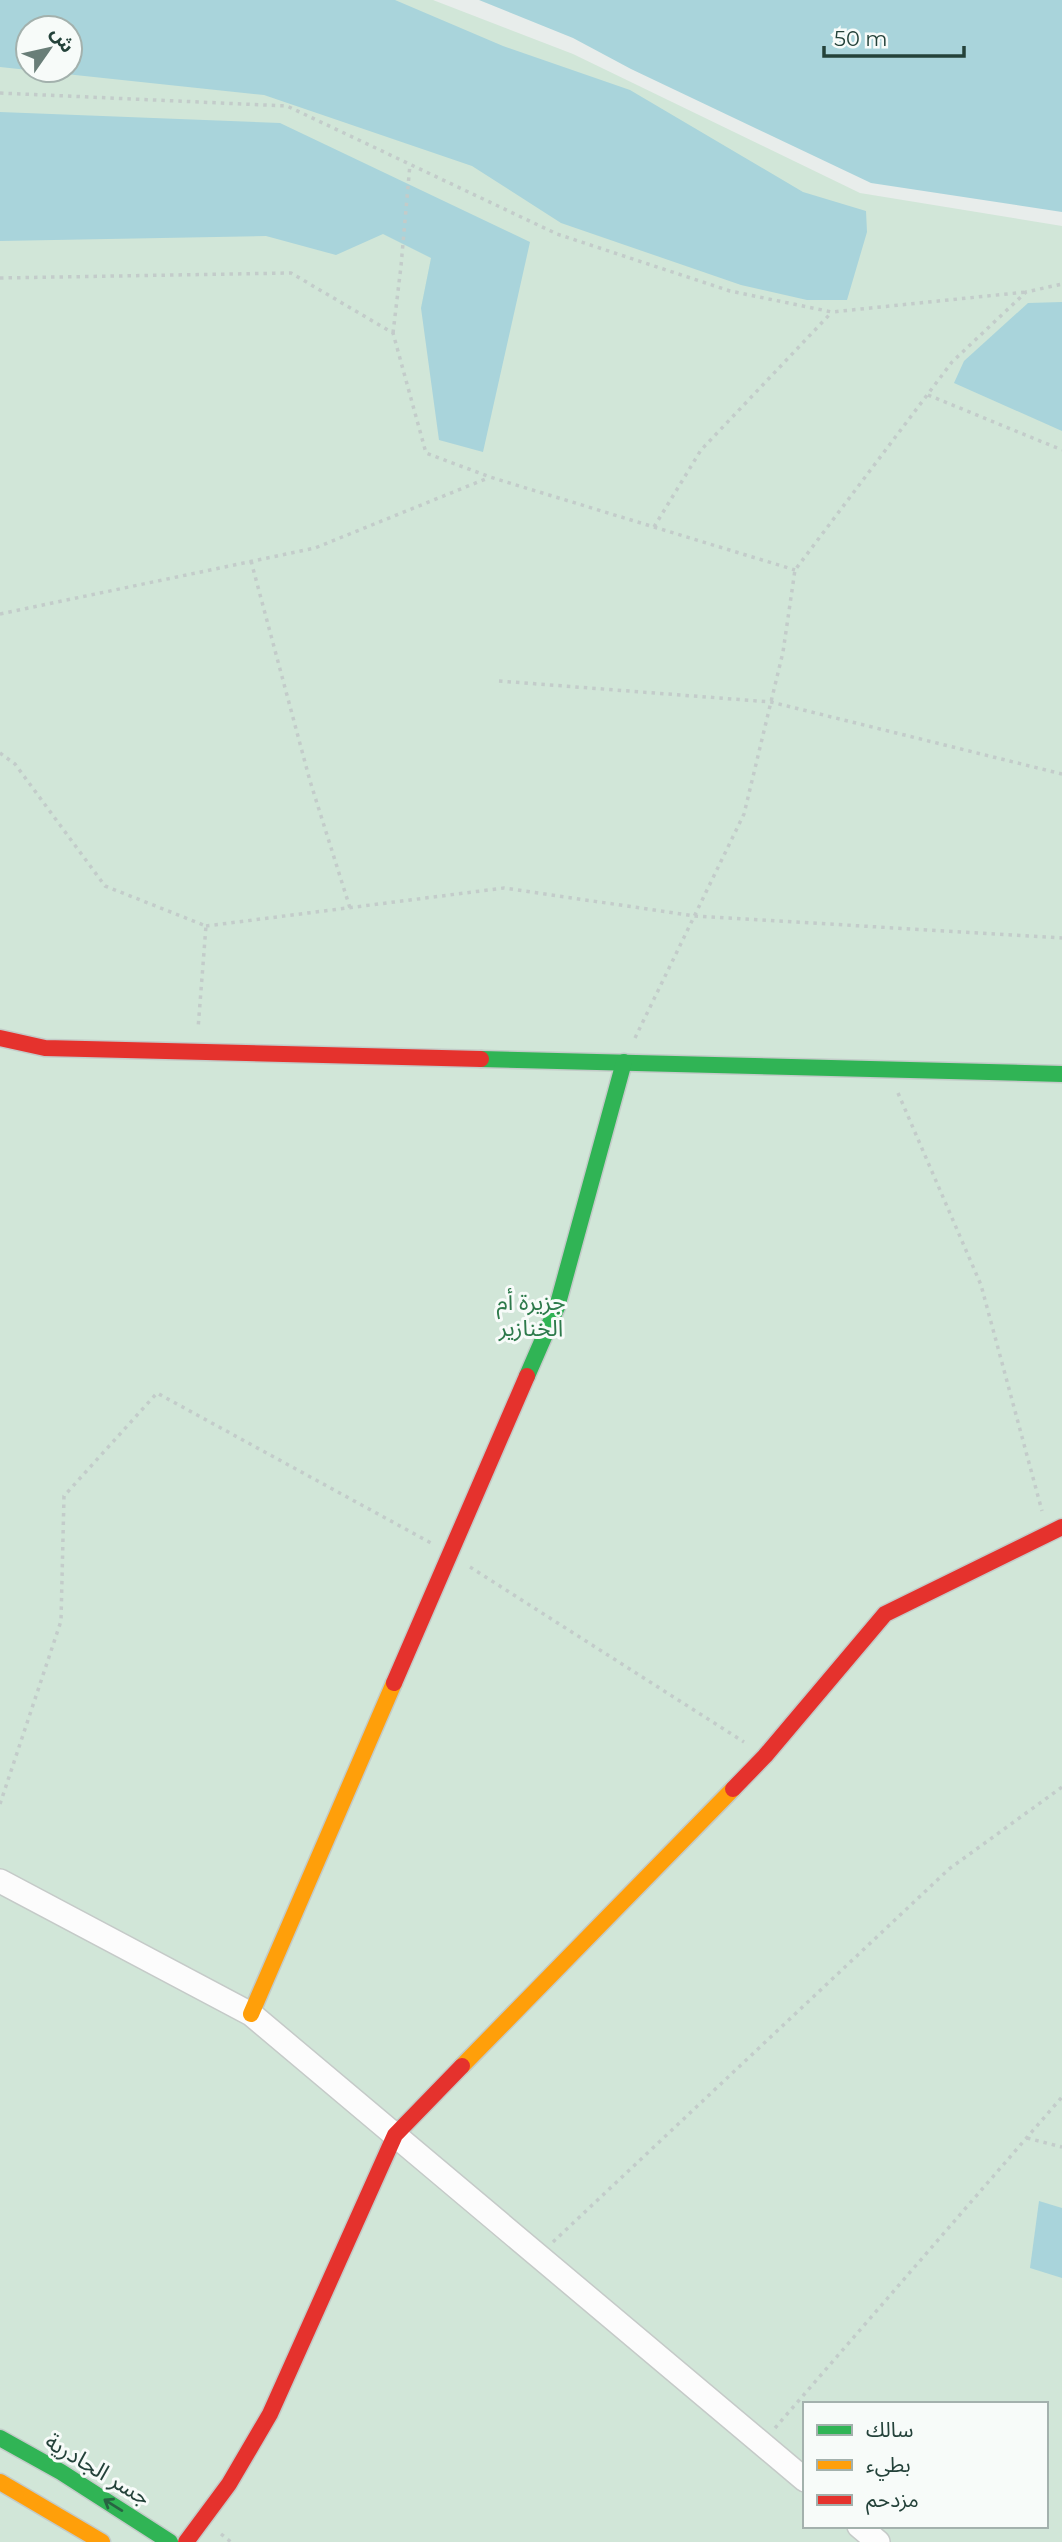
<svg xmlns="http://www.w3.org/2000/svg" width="1062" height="2542" viewBox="0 0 1062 2542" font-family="Montserrat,'Noto Sans Arabic',sans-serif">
	<rect width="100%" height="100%" fill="#e8edeb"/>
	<!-- green -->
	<path fill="#d1e6d8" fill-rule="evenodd" d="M0,0H433L573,54L860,193L1062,226V2542H0ZM28,28H70V70H28ZM805,2404H1046V2526H805Z"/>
	<!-- water -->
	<g fill="#a9d4db" fill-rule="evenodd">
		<path d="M0,0H395L503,46L630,90L803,192L866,211L867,232L847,300H807L741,285L561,223L472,166L264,95L0,67ZM70,28V70H28V28Z"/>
		<path d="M479,0H1062V212L871,183L631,69L573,38Z"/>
		<path d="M0,112L280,123L530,242L483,452L439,440L421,308L431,258L383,234L336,255L266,236L0,241Z"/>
		<path d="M1062,302V431L954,383L964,361L1028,303Z"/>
		<path d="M1039,2201L1062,2208V2278L1030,2268Z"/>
	</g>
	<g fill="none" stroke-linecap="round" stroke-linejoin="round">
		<defs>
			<g id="street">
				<path d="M0,1881L251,2014L805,2480"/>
				<path d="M859,2526L878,2542"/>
			</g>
			<g id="fast">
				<path d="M481,1059L1062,1074"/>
				<path d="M527,1376L557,1307L624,1062"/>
				<path d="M0,2438L61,2472L170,2542"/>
			</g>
			<g id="slow">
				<path d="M251,2014L394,1683"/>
				<path d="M462,2066L733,1789"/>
				<path d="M0,2482L102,2542"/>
			</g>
			<g id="jam">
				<path d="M0,1038L45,1048L481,1059"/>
				<path d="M394,1683L527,1376"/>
				<path d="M733,1789L765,1756L885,1614L1062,1527"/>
				<path d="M186,2542L229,2484L270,2414L395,2135L462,2066"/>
			</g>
		</defs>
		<!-- street casing -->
		<use href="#street" stroke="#c5cac8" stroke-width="26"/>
		<!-- fast casing -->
		<use href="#fast" stroke="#c3cbc8" stroke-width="19"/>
		<!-- slow casing -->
		<use href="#slow" stroke="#c3cbc8" stroke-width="19"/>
		<!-- jam casing -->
		<use href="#jam" stroke="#c3cbc8" stroke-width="19"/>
		<!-- path -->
		<g stroke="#c3ccca" stroke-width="3.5" stroke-dasharray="3.5 5" stroke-linecap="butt">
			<path d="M0,93L287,106L557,234L730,291L832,312L1026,292"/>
			<path d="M0,278L291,273L393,333L426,453L490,477L795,570"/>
			<path d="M393,333L401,266L410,164"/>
			<path d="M928,395L1062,450"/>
			<path d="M654,527L701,450L832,312"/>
			<path d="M251,561L310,781L350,908"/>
			<path d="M0,614L315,548L488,478"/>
			<path d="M499,681L771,702L1062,774"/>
			<path d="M0,753L15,764L105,886L206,926L198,1029"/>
			<path d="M206,926L504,888L695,916L1062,938"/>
			<path d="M635,1038L744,814L783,652L795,570L952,362L1026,292L1062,284"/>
			<path d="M898,1093L981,1285L1042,1511"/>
			<path d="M470,1567L744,1742"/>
			<path d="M0,1804L61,1621L64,1496L157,1393L431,1543"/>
			<path d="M1027,2138L1062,2147"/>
			<path d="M553,2242L949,1869L1062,1787"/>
			<path d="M775,2428L1062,2097"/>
			<path d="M221,2534L231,2542"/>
		</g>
		<!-- street -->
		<use href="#street" stroke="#fcfcfc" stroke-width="23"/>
		<!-- fast -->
		<use href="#fast" stroke="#30b455" stroke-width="16"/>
		<!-- slow -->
		<use href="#slow" stroke="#ff9f0a" stroke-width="16"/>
		<!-- jam -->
		<use href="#jam" stroke="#e5322d" stroke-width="16"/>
	</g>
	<!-- one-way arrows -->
	<defs><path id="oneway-shaft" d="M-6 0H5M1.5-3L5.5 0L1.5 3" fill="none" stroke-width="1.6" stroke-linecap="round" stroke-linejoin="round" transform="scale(1.75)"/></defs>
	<use stroke="#286442" href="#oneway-shaft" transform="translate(113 2505) rotate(-148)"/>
	<g text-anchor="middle" stroke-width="6" stroke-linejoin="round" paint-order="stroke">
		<!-- park labels -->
		<g font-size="23" fill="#2d7a4b" stroke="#f7fbf9">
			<text x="531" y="1310">جزيرة أم<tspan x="531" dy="26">الخنازير</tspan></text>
		</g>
		<!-- street labels -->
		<g font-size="23" fill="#24423a" stroke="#f7fbf9">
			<text transform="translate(98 2469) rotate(31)" y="8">جسر الجادرية</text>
		</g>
	</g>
	<!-- legend -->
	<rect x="803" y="2402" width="245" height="126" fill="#f7fbf9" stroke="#a3b1ad" stroke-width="2"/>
	<rect x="817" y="2425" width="35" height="10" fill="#30b455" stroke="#a3b1ad" stroke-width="2"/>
	<text x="866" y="2437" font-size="21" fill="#24423a">سالك</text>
	<rect x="817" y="2460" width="35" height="10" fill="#ff9f0a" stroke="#a3b1ad" stroke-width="2"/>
	<text x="866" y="2472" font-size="21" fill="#24423a">بطيء</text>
	<rect x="817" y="2495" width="35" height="10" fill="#e5322d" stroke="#a3b1ad" stroke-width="2"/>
	<text x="866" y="2507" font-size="21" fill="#24423a">مزدحم</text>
	<!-- north arrow -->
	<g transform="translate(49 49) rotate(56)"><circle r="33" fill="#f7fbf9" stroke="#a3b1ad" stroke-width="2"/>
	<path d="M0-5L12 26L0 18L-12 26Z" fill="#697e78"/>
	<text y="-10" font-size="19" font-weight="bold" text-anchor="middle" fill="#24423a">ش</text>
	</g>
	<!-- scale -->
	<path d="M824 46v10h140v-10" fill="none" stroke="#24423a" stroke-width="3.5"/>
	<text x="834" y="46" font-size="21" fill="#24423a" stroke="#f7fbf9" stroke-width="5" paint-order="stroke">50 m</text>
</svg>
